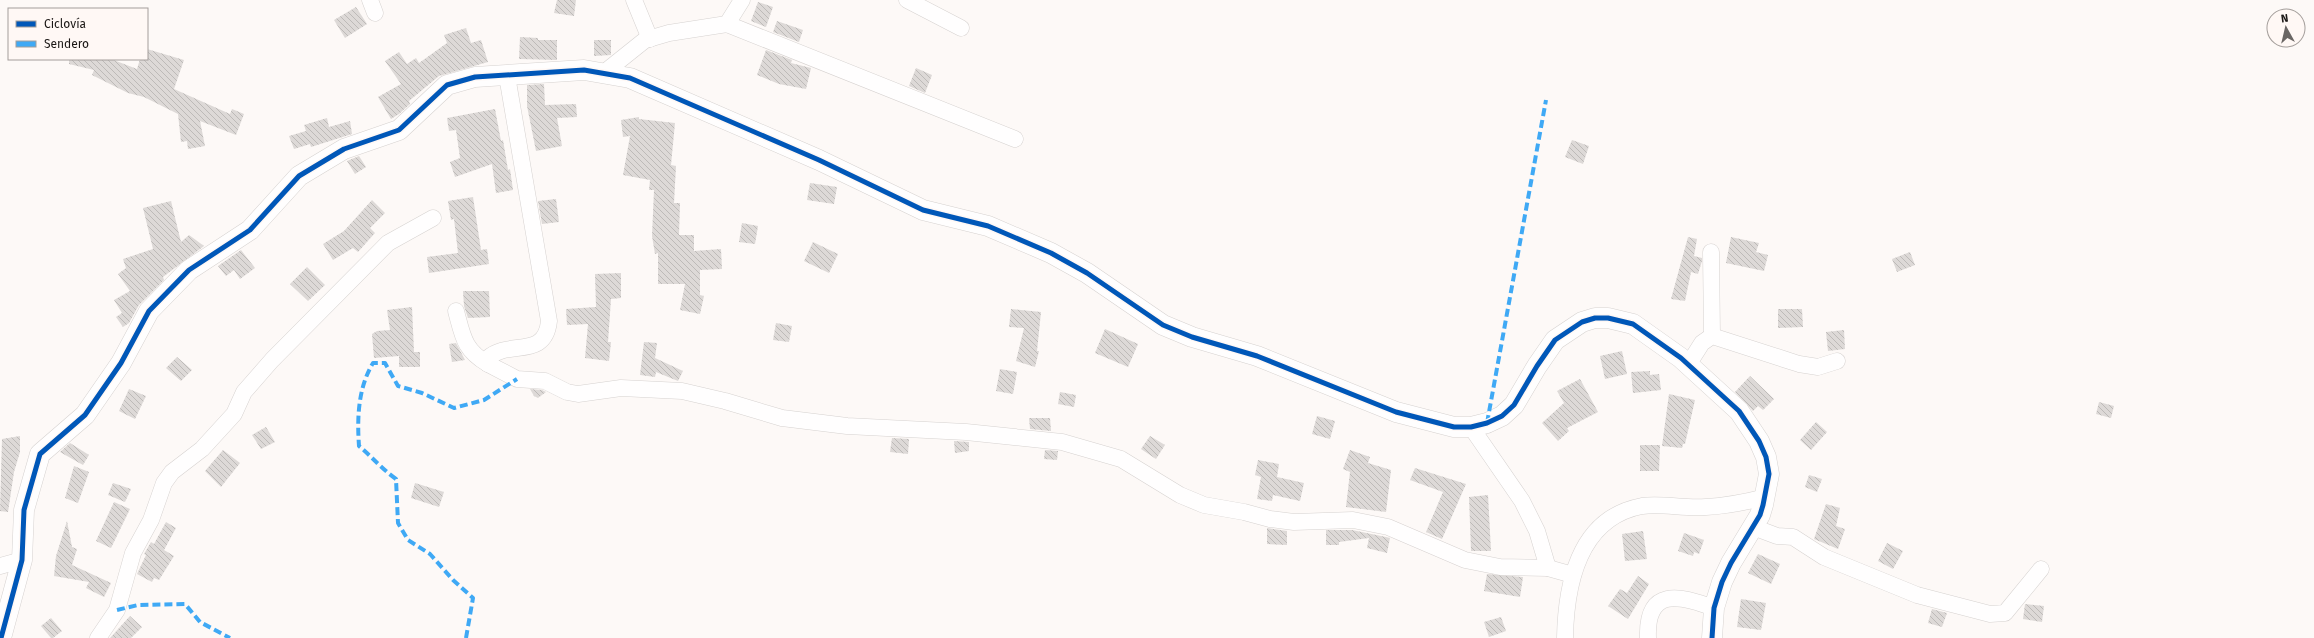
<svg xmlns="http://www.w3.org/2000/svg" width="2314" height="638" viewBox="0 0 2314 638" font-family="'Fira Sans',sans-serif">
	<defs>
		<pattern id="building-back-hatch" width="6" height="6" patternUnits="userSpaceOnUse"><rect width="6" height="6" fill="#ddd9d7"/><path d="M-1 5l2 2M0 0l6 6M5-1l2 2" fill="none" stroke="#bdbab8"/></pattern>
	</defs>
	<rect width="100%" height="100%" fill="#fdf9f7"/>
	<!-- building -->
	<g fill="url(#building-back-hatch)">
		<path d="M557,0H576L574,16L554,13Z"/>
		<path d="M758,2L773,7L766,27L751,21Z"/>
		<path d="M356,7L367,24L345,38L334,20Z"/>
		<path d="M777,21L803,30L799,42L773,32Z"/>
		<path d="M466,28L471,43L481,40L488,62L439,76L409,101L410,104L399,114L391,119L378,97L401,84L385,61L399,52L407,64L416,58L419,63L447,43L444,35Z"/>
		<path d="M520,37L538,38V40H557V60L519,59Z"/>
		<path d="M594,40H611V55L594,56Z"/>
		<path d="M147,49L184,60L174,89L230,114L232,109L244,114L236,135L200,121L205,146L188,149L187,141L181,142L178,114L144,97L128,93L92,75L94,70L69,64V59H111L137,69L140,59H147Z"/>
		<path d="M766,50L792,60L791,63L811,68L806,89L779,84L757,75Z"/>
		<path d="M916,68L932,75L925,93L909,86Z"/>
		<path d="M544,84L545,105L576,104L577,117L557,118L562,146L536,151L527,106V85Z"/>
		<path d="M495,109L501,141L503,140L508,170L510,169L513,190L496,193L492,164L455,177L450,162L460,158L456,130L449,131L447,118Z"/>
		<path d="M639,117V119L675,123L671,165L676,166L674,203H680L679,235H694V251L721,249L722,269L700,270V295L704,296L700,314L680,310L685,284H658V253L655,254L652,236L654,190H649L650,180L623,175L630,136L623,137L621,120Z"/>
		<path d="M327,118L329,127L350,121L352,134L311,147L310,144L294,149L289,136L306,131L304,125Z"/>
		<path d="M1572,140L1589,146L1583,164L1565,157Z"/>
		<path d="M359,156L366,167L355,174L347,161Z"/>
		<path d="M810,183L837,187L834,204L807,200Z"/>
		<path d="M473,197L481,250L487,249L489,264L429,273L427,257L458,253L454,219L451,220L448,201Z"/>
		<path d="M556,199L559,222L542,224L538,201Z"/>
		<path d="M372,200L385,213L370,228L375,233L358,252L353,248L333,260L323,244L344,231Z"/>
		<path d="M171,201L181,242L189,235L204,246L163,277L164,280L139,305L129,323L123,327L116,317L122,313L114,300L130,291L118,274L126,268L123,259L153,249L143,208Z"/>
		<path d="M742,223L758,226L755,244L739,242Z"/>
		<path d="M1688,237L1697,239L1694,256L1702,258V261L1698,274L1691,272L1685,301L1671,299Z"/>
		<path d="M1731,237L1759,243L1756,252L1768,255L1764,271L1726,263Z"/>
		<path d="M813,242L838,254L829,273L804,261Z"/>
		<path d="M241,250L255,268L240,279L234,270L226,276L218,266Z"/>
		<path d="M1910,252L1915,265L1897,272L1892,259Z"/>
		<path d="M307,267L325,285L308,301L290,284Z"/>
		<path d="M621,273V298L611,299L608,342H611L609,361L585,358L588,324L567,325L566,309L596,307L595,274Z"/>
		<path d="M463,291H489L490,317L468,318L464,306Z"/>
		<path d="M412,307L414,352H420V367H399V356L374,358L372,334L377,331L390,330L387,310Z"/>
		<path d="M1011,309L1041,312L1037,351H1039L1035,367L1016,361L1024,328L1009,327Z"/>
		<path d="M1778,309H1802L1803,327L1778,328Z"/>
		<path d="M776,323L792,326L789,342L773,340Z"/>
		<path d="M1105,329L1138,344L1128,367L1095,353Z"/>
		<path d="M1844,330L1845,349L1828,351L1826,332Z"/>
		<path d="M644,342L657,343L655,358L683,371L678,381L656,372L655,377L640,375Z"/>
		<path d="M456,343L465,360L452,362L449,344Z"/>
		<path d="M1622,351L1627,374L1605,379L1600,356Z"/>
		<path d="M177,357L192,370L181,381L166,368Z"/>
		<path d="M1000,369L1017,372L1013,394L996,391Z"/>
		<path d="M1650,371V375L1659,374L1661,390L1633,393L1631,372Z"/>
		<path d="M1750,376L1774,399L1763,410L1758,406L1753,411L1735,392Z"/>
		<path d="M1580,379L1598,412L1567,428L1569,431L1558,441L1542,423L1564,403L1557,391Z"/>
		<path d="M129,389L146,396L135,419L119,411Z"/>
		<path d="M530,389L542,390L546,392L538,398L534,396Z"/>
		<path d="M1060,392L1076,395L1074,407L1058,404Z"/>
		<path d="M1669,394L1695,400L1685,444H1683L1682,448L1662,446Z"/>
		<path d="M2099,402L2114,406L2111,418L2096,414Z"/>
		<path d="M1317,416L1335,421L1330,439L1312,434Z"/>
		<path d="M1029,418H1050L1051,431L1030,429Z"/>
		<path d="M1816,422L1827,432L1811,450L1800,440Z"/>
		<path d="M266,427L275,442L261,449L252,435Z"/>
		<path d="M20,436V452L14,472L8,512L0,511L2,439Z"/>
		<path d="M1150,436L1165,445L1156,459L1141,449Z"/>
		<path d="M892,438L909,439L908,454L890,452Z"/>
		<path d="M954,441L969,442V451L955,453Z"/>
		<path d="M70,443L89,455L83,465L60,452Z"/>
		<path d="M1640,445H1660L1659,471H1640Z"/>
		<path d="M223,450L240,463L221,487L205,471Z"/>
		<path d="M1045,450L1058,451L1057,460L1044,459Z"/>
		<path d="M1350,450L1370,457L1368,463L1391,470L1386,512L1346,507L1350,472L1343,469Z"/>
		<path d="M1258,460L1279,464L1277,477L1304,483L1300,501L1273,495L1272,501L1257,499L1261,477L1255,475Z"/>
		<path d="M74,466L89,472L78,503L65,498Z"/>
		<path d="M1415,468L1466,484L1442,539L1426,532L1443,492L1410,480Z"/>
		<path d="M1809,475L1822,479L1817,492L1805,487Z"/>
		<path d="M113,483L131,489L125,502L108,495Z"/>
		<path d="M415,483L444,492L439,507L411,498Z"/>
		<path d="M1488,495L1491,551H1471L1469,497Z"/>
		<path d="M114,502L130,509L111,548L96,541Z"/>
		<path d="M1826,504L1840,508L1836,526L1845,529L1838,549L1814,539Z"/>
		<path d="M67,521L72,547L77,549L72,565L111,583L104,597L86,588L89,582L54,576L56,556Z"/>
		<path d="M166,522L176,528L164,550L174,556L159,580L154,578L152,582L137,574L146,555L144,554L151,542L154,544Z"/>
		<path d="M1267,528L1287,531V545L1267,544Z"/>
		<path d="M1326,530H1352L1386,537L1390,538L1387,553L1367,548L1369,538L1339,542V545H1326Z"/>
		<path d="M1643,531L1647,559L1625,561L1622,534Z"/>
		<path d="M1684,533L1704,540L1699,554L1694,552L1693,556L1678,551Z"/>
		<path d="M1887,543L1903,551L1893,569L1878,561Z"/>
		<path d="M1758,554L1780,564L1771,584L1748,573Z"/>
		<path d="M1487,574L1523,577L1520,597L1484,591Z"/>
		<path d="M1638,576L1649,584L1628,619L1608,606L1620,589L1627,593Z"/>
		<path d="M1741,599L1766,603L1761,630L1737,627Z"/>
		<path d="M2025,604L2044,606L2042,622L2023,619Z"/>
		<path d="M1932,609L1947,613L1942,627L1928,623Z"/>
		<path d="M130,616L142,627L131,638H110Z"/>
		<path d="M1501,617L1506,631L1489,637L1484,622Z"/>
		<path d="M51,618L62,631L53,638H51L41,626Z"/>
	</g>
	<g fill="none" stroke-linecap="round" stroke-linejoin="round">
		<defs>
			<g id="minor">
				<path d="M370,0L375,13"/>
				<path d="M634,0L650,39"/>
				<path d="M907,0L961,28"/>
				<path d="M727,24L1015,139"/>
				<path d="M605,72L645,40L669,33L727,24L742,0"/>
				<path d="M507,76L549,321C545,360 509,339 488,358V364L517,379L545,381L567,392L578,394L621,388L682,391L725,401L782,418L847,426L966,432L1062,442L1121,459L1180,495L1204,505L1244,512L1270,519L1294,522L1353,520L1388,527L1465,560L1500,567L1548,568L1573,575"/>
				<path d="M1711,252L1712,336"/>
				<path d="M456,311C463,337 464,350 488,364"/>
				<path d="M1688,365L1702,343L1712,336L1799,364L1818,367L1837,361"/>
				<path d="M1471,427L1522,501L1537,531L1548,568"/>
				<path d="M1753,527L1777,536L1793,537L1824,557L1917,595L1990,614L2005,613L2041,569"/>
				<path d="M0,566L22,560"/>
				<path d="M98,638L117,610L133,553L151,520L164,483L172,472L202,449L234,414L244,392L272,360L388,243L433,218"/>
				<path d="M1565,638C1566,583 1579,518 1642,506C1662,503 1685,509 1706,507C1726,506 1746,502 1766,497"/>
				<path d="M1648,638C1646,587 1679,595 1714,608"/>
			</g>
			<path id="tertiary" d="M1,638L22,560L24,510L40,454L85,415L121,363L149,311L189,270L250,230L299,176L344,149L399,130L447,85L475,77L584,70L630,78L819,160L923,210L988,226L1051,253L1087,273L1163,325L1192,337L1257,356L1396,412L1454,427H1471L1487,423L1502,416L1514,405L1537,366L1555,340L1582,322L1595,318H1608L1633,324L1681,358L1739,411L1759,441L1766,457L1769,474L1763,505L1760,515L1731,563L1722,582L1714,608L1712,638"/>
		</defs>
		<!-- minor casing -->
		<use href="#minor" stroke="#d6d2d0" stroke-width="17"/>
		<!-- tertiary casing -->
		<use href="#tertiary" stroke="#d6d2d0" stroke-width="21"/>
		<!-- minor -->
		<use href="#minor" stroke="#fffefe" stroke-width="16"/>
		<!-- tertiary -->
		<use href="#tertiary" stroke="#fffefe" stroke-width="20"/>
		<!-- quiet -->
		<g stroke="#3fa9f5" stroke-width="4" stroke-dasharray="8 4" stroke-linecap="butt">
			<path d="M1487,423L1546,100"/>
			<path d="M117,610L138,605L185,604L200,622L230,638"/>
			<path d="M466,638L473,598L453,580L430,554L408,540L398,523L396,479C382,469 372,457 359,446C357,418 358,388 373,363H385L398,386L422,393L454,408L484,400L517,379"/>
		</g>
		<defs>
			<path id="cycleway" d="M1,638L22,560L24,510L40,454L85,415L121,363L149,311L189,270L250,230L299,176L344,149L399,130L447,85L475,77L584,70L630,78L819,160L923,210L988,226L1051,253L1087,273L1163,325L1192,337L1257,356L1396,412L1454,427H1471L1487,423L1502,416L1514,405L1537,366L1555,340L1582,322L1595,318H1608L1633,324L1681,358L1739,411L1759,441L1766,457L1769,474L1763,505L1760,515L1731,563L1722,582L1714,608L1712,638"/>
		</defs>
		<!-- cycleway casing -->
		<use href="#cycleway" stroke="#fff8f5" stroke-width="8"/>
		<!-- cycleway -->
		<use href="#cycleway" stroke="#0057b8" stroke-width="5"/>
	</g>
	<!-- legend -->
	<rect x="8" y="8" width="140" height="52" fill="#fff8f5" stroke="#a49e9b"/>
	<rect x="16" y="21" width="20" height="6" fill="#0057b8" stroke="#a49e9b"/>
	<text x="44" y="28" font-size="12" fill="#1b1715">Ciclovía</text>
	<rect x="16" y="41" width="20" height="6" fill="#3fa9f5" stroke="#a49e9b"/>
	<text x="44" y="48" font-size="12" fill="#1b1715">Sendero</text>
	<!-- north arrow -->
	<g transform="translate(2286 28) rotate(352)"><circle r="19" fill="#fff8f5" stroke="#a49e9b"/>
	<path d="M0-3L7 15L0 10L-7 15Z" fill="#6a6664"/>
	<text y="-6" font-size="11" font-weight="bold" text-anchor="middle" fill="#1b1715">N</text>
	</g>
</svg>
